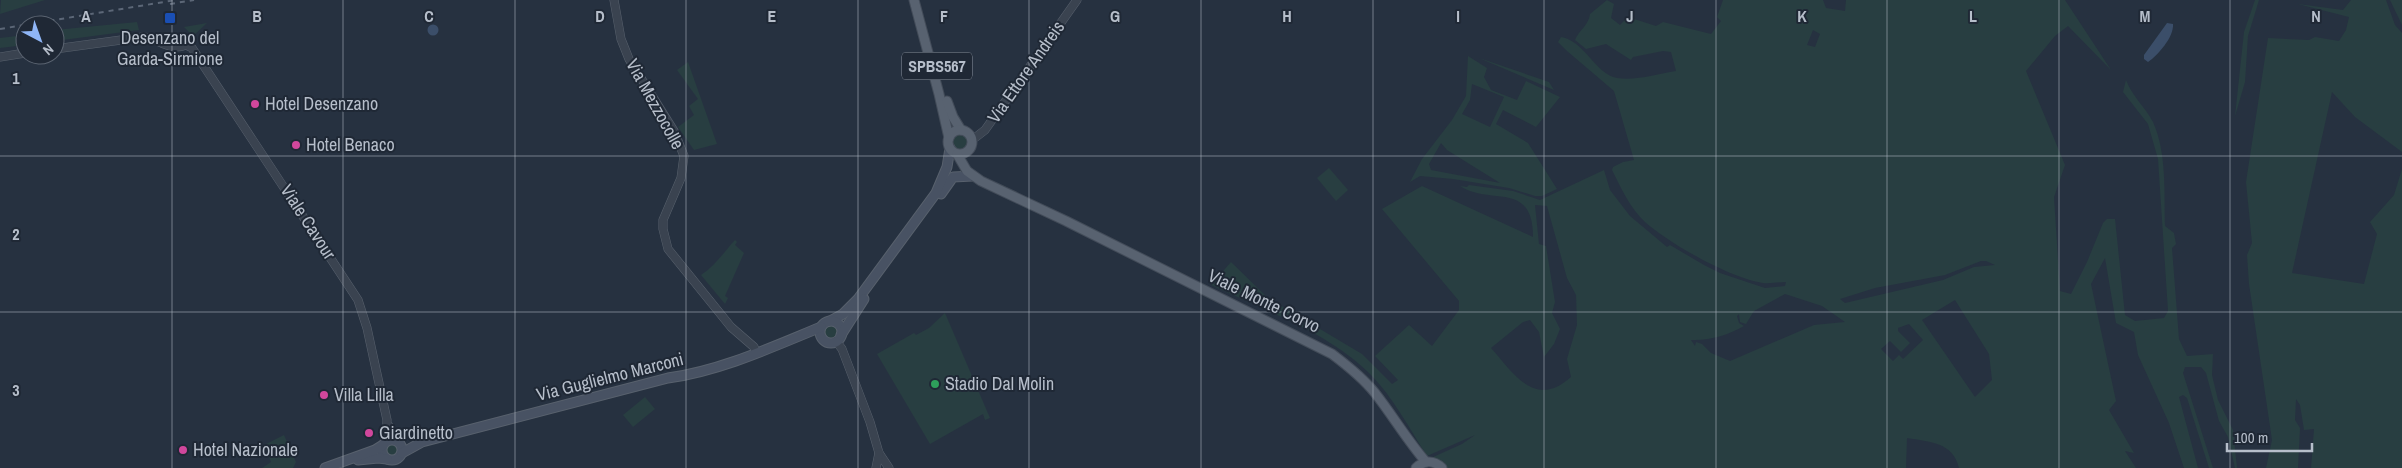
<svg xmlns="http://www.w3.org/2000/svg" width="2402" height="468" viewBox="0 0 2402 468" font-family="'Archivo Narrow',sans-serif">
	<rect width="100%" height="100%" fill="#263140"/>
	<!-- green -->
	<g fill="#283e41" fill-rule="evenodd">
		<path d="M1,0H45L0,14Z"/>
		<path d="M1607,0L1614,4L1611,18L1620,25L1628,17L1656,26L1663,22L1711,34L1721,21L1717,17L1723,0H1823L1826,8L1845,11L1846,0H2065L2111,70L2068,26L2055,36L2026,71L2065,165L2054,197L2060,291L2071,294L2087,262L2103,223L2107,219H2115L2125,315L2135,321L2164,318L2168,311L2158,159L2148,124L2123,92L2126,80C2132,96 2145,107 2153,122C2167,153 2164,193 2165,226L2174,233L2176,244L2172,248L2179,339L2187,356L2213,354L2212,375L2218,400L2233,430L2237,468H2235L2228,437L2219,421L2206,373L2201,367H2185L2183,373L2213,468H2209L2187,398L2183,395L2179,397L2198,468H2184L2169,423L2138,355L2134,332L2116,323L2105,258L2091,284L2116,401L2109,410L2134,453L2125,451L2136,468H1959C1953,442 1930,442 1907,438L1906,468H1447L1439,460L1431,458L1462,444L1475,435L1427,456C1409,428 1393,397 1370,374C1328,332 1264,310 1211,285L1231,262L1268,298L1362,354L1392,384L1398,380L1375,356L1409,325L1432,346L1459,310V301L1382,209L1422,186L1533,237C1533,180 1490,206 1460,186L1467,187L1469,185L1513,191L1540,200L1604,170L1610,190L1630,216L1667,247L1670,245L1704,265L1720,273L1765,288L1785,286L1786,282C1779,282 1770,284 1763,283C1730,278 1670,244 1645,222C1630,208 1621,188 1612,170L1613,167L1623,162L1634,160L1614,91L1567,51L1558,42L1561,37C1585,41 1595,74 1617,78C1636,81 1657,74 1676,71L1671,52L1663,51L1633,57L1631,60L1606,44L1586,49L1575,40C1579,30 1589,25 1590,14ZM1813,30L1820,34L1815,47L1807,45ZM1535,205L1547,206L1567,278L1576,295L1577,325L1567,359L1571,377C1566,381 1560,386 1554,388C1526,398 1508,366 1491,348L1523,322L1530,320L1539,332L1544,357L1554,344L1560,329L1552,313L1555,302L1546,246L1539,244ZM1981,261H1986L1995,265L1974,267L1943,280L1845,303L1840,299L1875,288L1945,275ZM1785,294L1822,306L1845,322L1814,325L1730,361L1711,353L1702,344L1696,342L1695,346L1691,340C1709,341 1728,335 1744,326L1739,323L1737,316L1739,314L1740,322L1746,324L1754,311ZM1955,300L1989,354L1992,380L1975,397L1922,320ZM1909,324L1923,340L1903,359L1899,355L1893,361L1881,349L1890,341L1901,352L1910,343L1898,331V328Z"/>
		<path d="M2255,0H2259L2248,36L2245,82L2235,116L2244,32Z"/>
		<path d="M2351,0H2386L2395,25L2402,33V152L2355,117L2332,92L2292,273L2364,284L2377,234L2370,222L2394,195L2402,169V468H2311L2314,429L2304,430L2300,405L2296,399L2295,420L2300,428L2298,468H2266L2272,440L2249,284L2247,255L2252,243L2246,182L2268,38L2309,40L2315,37L2339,41L2346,30L2349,17L2298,4L2343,10Z"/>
		<path d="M2390,0H2402V25Z"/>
		<path d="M137,22L139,30L55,41V30Z"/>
		<path d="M207,23L190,39L189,32L184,27Z"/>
		<path d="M25,35V45L0,48V38Z"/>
		<path d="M1468,56L1487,68L1484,77L1491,90L1517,100L1526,81L1560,97L1536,127L1503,110L1496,124L1528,143L1557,189L1542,196H1535L1509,188L1453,179L1420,176L1410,182L1422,159L1452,120L1466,96ZM1472,84L1504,97L1490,127L1462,114L1470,100ZM1441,143L1447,150L1500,183L1431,170L1429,164Z"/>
		<path d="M1479,58L1549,82L1554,90Z"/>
		<path d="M688,62L717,144L694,150L678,127L694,115L689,106L698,99L677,70Z"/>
		<circle cx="960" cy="142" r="8"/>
		<path d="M1329,168L1348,190L1336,201L1317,178Z"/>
		<path d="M735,240L737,242L735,245L744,253L725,296L728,298L725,304L701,275C716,265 723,253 735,240Z"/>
		<path d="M945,313L990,418L985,420L983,414L930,444L877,354L914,333L916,335L929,328Z"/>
		<path d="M831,324L836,326L838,333L836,337L830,340L824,336L822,332L826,325Z"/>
		<path d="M645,397L655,409L633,427L623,415Z"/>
		<path d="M284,435L296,462L293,468H262L271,462L264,445Z"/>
		<circle cx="392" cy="450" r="5.5"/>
	</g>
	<!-- water -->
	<g fill="#3b4e69">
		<path d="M2167,23L2173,24C2174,37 2158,55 2148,62L2144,59V55Z"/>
		<circle cx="433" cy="30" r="5.5"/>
	</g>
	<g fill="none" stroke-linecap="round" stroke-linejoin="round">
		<defs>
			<g id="tertiary">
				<path d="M614,0L621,39L629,59L674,131L684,156L681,178L663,220V229L668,249L731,327L754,347L756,353"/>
				<path d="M55,49L143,37C159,38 168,52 186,45L192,48L358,300L367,328L387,420L386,441"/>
				<path d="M0,57L25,53"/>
				<path d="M971,137H976L985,130L1077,0"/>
				<path d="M836,341L842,349L870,422L879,453L889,468"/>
				<path d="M389,426L395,440"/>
				<path d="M876,468L879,453"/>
			</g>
			<g id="secondary">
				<path d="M941,194L953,177L973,176"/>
				<path d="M830,321L843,314L858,299L936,193L947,167L950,148"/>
				<circle cx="831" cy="332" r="11"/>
				<path d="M841,335L864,299"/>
				<circle cx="392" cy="450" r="10"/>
				<path d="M402,453L422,442L668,378C720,371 772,347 821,327"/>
				<path d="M358,460L378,458L387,459"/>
				<path d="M325,468L375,450L383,445"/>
			</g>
			<g id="primary">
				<path d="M914,0L939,94L949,138"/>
				<path d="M947,101L953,117L961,130"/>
				<circle cx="960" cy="142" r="12"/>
				<path d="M957,154L967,171L981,181L1066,221L1332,354C1348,366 1363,378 1375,393C1393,416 1407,440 1426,462"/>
				<path d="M1416,468C1424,460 1434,460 1442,468"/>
			</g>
		</defs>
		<!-- tertiary casing -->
		<use href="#tertiary" stroke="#58616d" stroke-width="9"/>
		<!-- secondary casing -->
		<use href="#secondary" stroke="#58616d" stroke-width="11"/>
		<!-- primary casing -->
		<use href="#primary" stroke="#434c59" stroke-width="11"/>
		<!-- tertiary -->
		<use href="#tertiary" stroke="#3a4350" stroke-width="8"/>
		<!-- secondary -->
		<use href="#secondary" stroke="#485263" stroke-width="9"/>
		<!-- primary -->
		<use href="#primary" stroke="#586270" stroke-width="9"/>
		<!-- rail -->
		<g stroke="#5c6777" stroke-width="2" stroke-dasharray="5 5" stroke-linecap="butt">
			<path d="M170,4L194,0"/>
			<path d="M0,29L176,0"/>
		</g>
	</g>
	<!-- grid -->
	<path fill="none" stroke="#b6beca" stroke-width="1" stroke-opacity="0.55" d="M172,0V468M343,0V468M515,0V468M686,0V468M858,0V468M1029,0V468M1201,0V468M1373,0V468M1544,0V468M1716,0V468M1887,0V468M2059,0V468M2230,0V468M0,156H2402M0,312H2402"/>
	<!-- markers -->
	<rect fill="#1a4fb4" stroke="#1f2835" stroke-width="2" x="164" y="12" width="12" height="12" rx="2.5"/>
	<g fill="#d1479c" stroke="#1f2835" stroke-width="2">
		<circle cx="255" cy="104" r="5"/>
		<circle cx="296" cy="145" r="5"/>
		<circle cx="324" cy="395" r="5"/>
		<circle cx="369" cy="433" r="5"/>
		<circle cx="183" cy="450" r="5"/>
	</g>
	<circle fill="#2e9e5b" stroke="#1f2835" stroke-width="2" cx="935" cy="384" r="5"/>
	<g text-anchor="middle" stroke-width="4" stroke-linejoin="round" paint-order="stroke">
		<!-- shield labels -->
		<rect fill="#1f2835" stroke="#89919d" stroke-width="1" x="902" y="52.5" width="70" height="27" rx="4"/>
		<g font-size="16" font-weight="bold" fill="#b6beca">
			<text x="937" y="72">SPBS567</text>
		</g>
		<!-- poi labels -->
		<g font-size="18" fill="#b6beca" stroke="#1f2835" text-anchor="start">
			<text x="170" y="44" text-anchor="middle">Desenzano del<tspan x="170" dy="21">Garda-Sirmione</tspan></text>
			<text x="265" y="110">Hotel Desenzano</text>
			<text x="306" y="151">Hotel Benaco</text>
			<text x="945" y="390">Stadio Dal Molin</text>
			<text x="334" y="401">Villa Lilla</text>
			<text x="379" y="439">Giardinetto</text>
			<text x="193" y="456">Hotel Nazionale</text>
		</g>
		<!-- street labels -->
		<g font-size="18" fill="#b6beca" stroke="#1f2835">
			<text transform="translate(1026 72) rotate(-55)" y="6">Via Ettore Andreis</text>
			<text transform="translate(655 104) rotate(61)" y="6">Via Mezzocolle</text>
			<text transform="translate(308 222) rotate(57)" y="6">Viale Cavour</text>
			<text transform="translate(1264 301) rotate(26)" y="6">Viale Monte Corvo</text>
			<text transform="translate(610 377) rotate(-14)" y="6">Via Guglielmo Marconi</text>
		</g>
	</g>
	<g font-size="16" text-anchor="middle" font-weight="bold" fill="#b6beca" stroke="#1f2835" stroke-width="4" stroke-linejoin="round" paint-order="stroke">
		<text x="86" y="22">A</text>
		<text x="257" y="22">B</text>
		<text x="429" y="22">C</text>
		<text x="600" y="22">D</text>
		<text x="772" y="22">E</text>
		<text x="944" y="22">F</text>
		<text x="1115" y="22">G</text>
		<text x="1287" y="22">H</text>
		<text x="1458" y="22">I</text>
		<text x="1630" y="22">J</text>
		<text x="1802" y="22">K</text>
		<text x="1973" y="22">L</text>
		<text x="2145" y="22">M</text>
		<text x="2316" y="22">N</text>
		<text x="16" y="84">1</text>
		<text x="16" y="240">2</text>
		<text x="16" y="396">3</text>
	</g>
	<!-- north arrow -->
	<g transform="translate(40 40) rotate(139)"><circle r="24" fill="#1f2835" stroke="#5b6471"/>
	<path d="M0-4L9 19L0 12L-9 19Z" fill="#8fb6f7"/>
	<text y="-8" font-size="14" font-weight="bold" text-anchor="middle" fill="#b6beca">N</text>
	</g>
	<!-- scale -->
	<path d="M2227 443v8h85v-8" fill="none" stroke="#b6beca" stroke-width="2.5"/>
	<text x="2234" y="443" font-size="15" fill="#b6beca" stroke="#1f2835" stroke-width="4" paint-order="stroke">100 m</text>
</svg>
